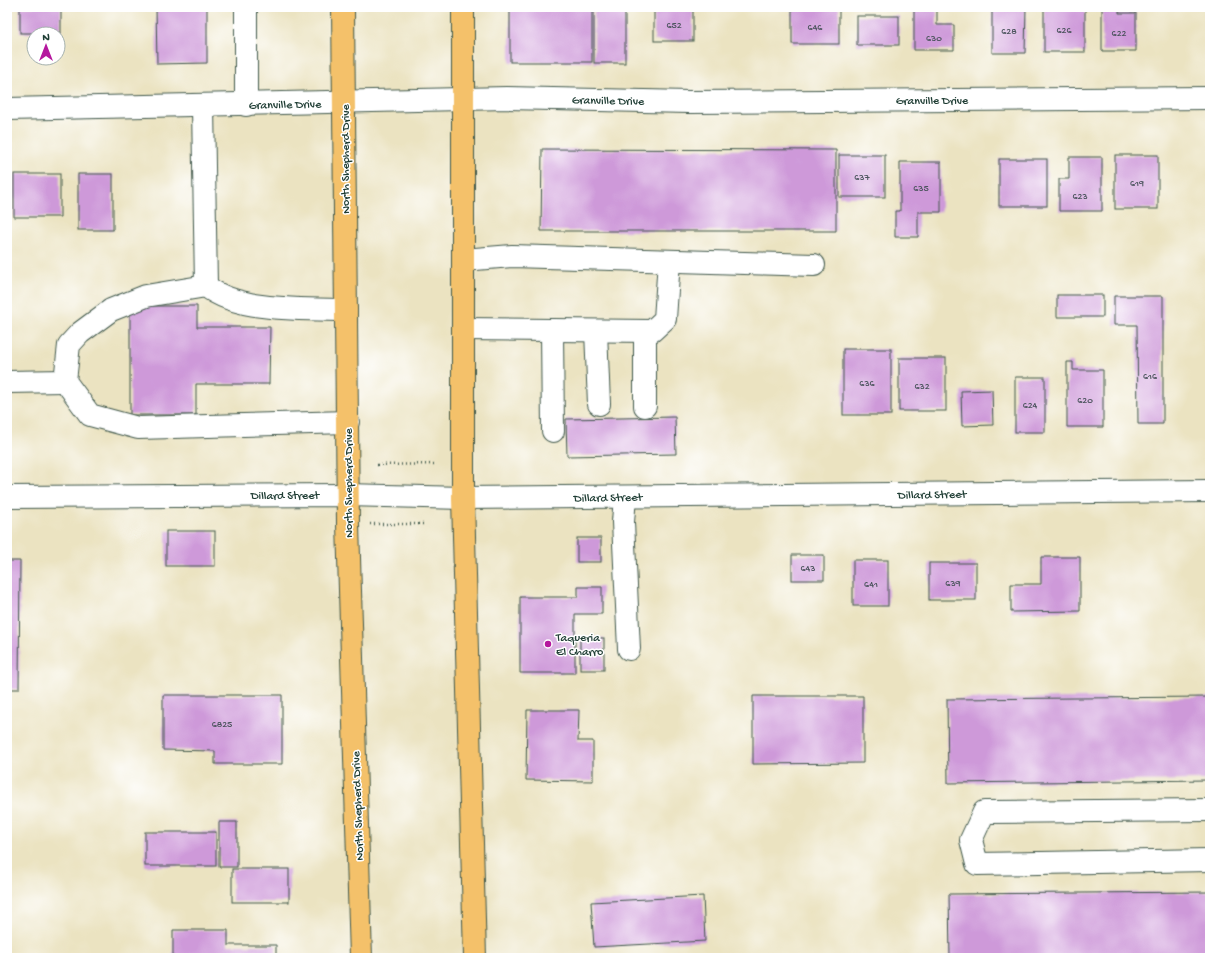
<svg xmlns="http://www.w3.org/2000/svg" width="1217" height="965" viewBox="0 0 1217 965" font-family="'Gochi Hand',sans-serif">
	<rect width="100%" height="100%" fill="#fff"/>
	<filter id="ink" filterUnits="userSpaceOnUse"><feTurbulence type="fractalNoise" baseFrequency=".025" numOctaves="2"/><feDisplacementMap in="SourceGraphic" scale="8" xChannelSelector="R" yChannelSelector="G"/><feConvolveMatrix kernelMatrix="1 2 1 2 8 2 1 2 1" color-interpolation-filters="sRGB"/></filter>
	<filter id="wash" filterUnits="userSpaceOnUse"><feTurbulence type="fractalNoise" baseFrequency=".012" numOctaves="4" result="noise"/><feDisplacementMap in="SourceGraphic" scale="16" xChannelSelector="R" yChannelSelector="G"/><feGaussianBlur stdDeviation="0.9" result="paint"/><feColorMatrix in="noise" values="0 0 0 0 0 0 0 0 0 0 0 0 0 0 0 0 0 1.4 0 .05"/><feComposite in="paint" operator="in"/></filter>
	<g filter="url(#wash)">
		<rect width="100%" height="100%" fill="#ebe3c1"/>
		<g id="blocks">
			<!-- building -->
			<g fill="#ce99d9">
				<rect x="20" y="7" width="41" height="26"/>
				<path d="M156,7H207V63L157,64Z"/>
				<rect x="594" y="7" width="31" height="56"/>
				<rect x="654" y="7" width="39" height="34"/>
				<rect x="792" y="7" width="47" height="37"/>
				<path d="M914,7H937V25H954V50H914Z"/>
				<path d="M992,7H1026L1025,53H992Z"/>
				<rect x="1044" y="7" width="41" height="45"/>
				<path d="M1102,7H1119V13H1136V51H1102Z"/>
				<rect x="510" y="8" width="82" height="54"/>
				<rect x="857" y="16" width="42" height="29"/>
				<path d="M542,149L836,150V231H541Z"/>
				<rect x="839" y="155" width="46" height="42"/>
				<rect x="1115" y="155" width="43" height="54"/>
				<path d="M1069,157H1102V211H1059V179H1069Z"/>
				<rect x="999" y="159" width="48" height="47"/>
				<path d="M900,162H941V212H918V237H895V211H900Z"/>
				<rect x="14" y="174" width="46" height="43"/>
				<rect x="78" y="174" width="35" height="56"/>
				<rect x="1057" y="295" width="46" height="22"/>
				<path d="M1114,296H1163V424H1138L1137,325H1114Z"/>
				<path d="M130,306H197V327H270L269,384H196V415H130Z"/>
				<rect x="843" y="349" width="48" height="66"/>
				<rect x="899" y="358" width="47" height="53"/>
				<path d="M1067,362H1073V370H1103V427H1067Z"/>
				<rect x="1015" y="377" width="30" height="55"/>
				<path d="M992,390L993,425L962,426L961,391Z"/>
				<path d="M675,417L676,454L567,456L566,419Z"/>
				<rect x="166" y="531" width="49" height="35"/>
				<rect x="577" y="538" width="24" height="24"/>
				<rect x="792" y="555" width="32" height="25"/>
				<path d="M1041,557H1080V611L1011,612V584H1041Z"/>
				<rect x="853" y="560" width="35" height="46"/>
				<path d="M7,561H20L19,689H7Z"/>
				<rect x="929" y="563" width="47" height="37"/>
				<path d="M578,587H602V614H575V673H520V597H578Z"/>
				<rect x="580" y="638" width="24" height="32"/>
				<path d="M163,695H282V764H215V751L163,750Z"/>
				<path d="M753,696H863V763L753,764Z"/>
				<path d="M1210,697V780L948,783L947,699Z"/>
				<path d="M527,710H579L578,741H593V781L526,780Z"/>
				<rect x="219" y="822" width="18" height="45"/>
				<rect x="145" y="832" width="71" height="34"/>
				<rect x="232" y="869" width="57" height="33"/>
				<path d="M1210,892V958H950L949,894Z"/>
				<path d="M703,896L705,941L594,947L591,902Z"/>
				<path d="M173,930H228V945H276V958H173Z"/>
			</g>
		</g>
	</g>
	<g filter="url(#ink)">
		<use href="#blocks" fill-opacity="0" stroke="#3e5649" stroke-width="1"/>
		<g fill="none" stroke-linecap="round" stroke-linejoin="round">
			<defs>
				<g id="minor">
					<path d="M246,7V105"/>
					<path d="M203,106L206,286"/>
					<path d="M7,109L507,98L689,102L1210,98"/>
					<path d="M463,260L512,256L814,265"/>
					<path d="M346,310C306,309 237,312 206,286L146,296L111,310L80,333L69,345L65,381L90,415L138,428L348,422"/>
					<path d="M463,329L652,331L665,319L669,261"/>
					<path d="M552,330L553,431"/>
					<path d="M596,331L599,404"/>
					<path d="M645,331V406"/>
					<path d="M7,382L65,381"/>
					<path d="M7,497L347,495L463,498L1210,491"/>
					<path d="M625,497L623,522L629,649"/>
					<path d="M1210,810L984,812L971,840L977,864L1210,860"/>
				</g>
				<g id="major">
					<path d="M343,7L348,524L361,958"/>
					<path d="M463,7V498L475,958"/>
				</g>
			</defs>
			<!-- minor casing -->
			<use href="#minor" stroke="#3e5649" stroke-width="24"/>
			<!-- major casing -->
			<use href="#major" stroke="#3e5649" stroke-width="24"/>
			<!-- path -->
			<g stroke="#3e5649" stroke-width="2.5" stroke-dasharray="1 3" stroke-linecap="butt">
				<path d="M377,465L437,464"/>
				<path d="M370,524H424"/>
			</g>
			<!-- minor -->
			<use href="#minor" stroke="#fff" stroke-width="22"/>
			<!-- major -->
			<use href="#major" stroke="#f4c16a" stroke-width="22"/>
		</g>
	</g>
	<!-- markers -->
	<circle fill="#b5179e" stroke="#fff" stroke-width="1.5" cx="548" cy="644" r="4"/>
	<g text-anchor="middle" stroke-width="3" stroke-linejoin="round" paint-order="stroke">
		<!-- number labels -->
		<g font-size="10" fill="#4b545d">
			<text x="674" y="28">652</text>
			<text x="815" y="30">646</text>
			<text x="1064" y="33">626</text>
			<text x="1009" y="34">628</text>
			<text x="1119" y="36">622</text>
			<text x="934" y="41">630</text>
			<text x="862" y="180">637</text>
			<text x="1137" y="186">619</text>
			<text x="921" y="191">635</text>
			<text x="1080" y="199">623</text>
			<text x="1150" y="379">616</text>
			<text x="867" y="386">636</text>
			<text x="922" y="389">632</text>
			<text x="1085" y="403">620</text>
			<text x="1030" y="408">624</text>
			<text x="808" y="571">643</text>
			<text x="953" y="586">639</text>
			<text x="871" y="587">641</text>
			<text x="222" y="727">6825</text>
		</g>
		<!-- street labels -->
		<g font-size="12" fill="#1f3d34" stroke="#fff">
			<text transform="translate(608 100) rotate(1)" y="4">Granville Drive</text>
			<text x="932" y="104">Granville Drive</text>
			<text transform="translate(285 104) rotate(-1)" y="4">Granville Drive</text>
			<text transform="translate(345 159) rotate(-90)" y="4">North Shepherd Drive</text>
			<text transform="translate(348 483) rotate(-90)" y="4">North Shepherd Drive</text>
			<text transform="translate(932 494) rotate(-1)" y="4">Dillard Street</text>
			<text x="285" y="499">Dillard Street</text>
			<text transform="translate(608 497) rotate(-1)" y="4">Dillard Street</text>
			<text transform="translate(357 806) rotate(-92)" y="4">North Shepherd Drive</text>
		</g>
		<!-- poi labels -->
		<g font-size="12" fill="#1f3d34" stroke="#fff" text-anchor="start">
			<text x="556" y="641">Taqueria<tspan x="556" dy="14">El Charro</tspan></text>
		</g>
	</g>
	<!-- margin -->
	<rect width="1217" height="965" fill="none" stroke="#fff" stroke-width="24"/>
	<!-- north arrow -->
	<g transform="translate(46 46)"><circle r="19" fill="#ffffff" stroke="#a5b1ae"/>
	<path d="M0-3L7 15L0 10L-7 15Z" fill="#b5179e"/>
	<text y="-6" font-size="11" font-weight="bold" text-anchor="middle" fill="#1f3d34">N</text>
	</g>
</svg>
